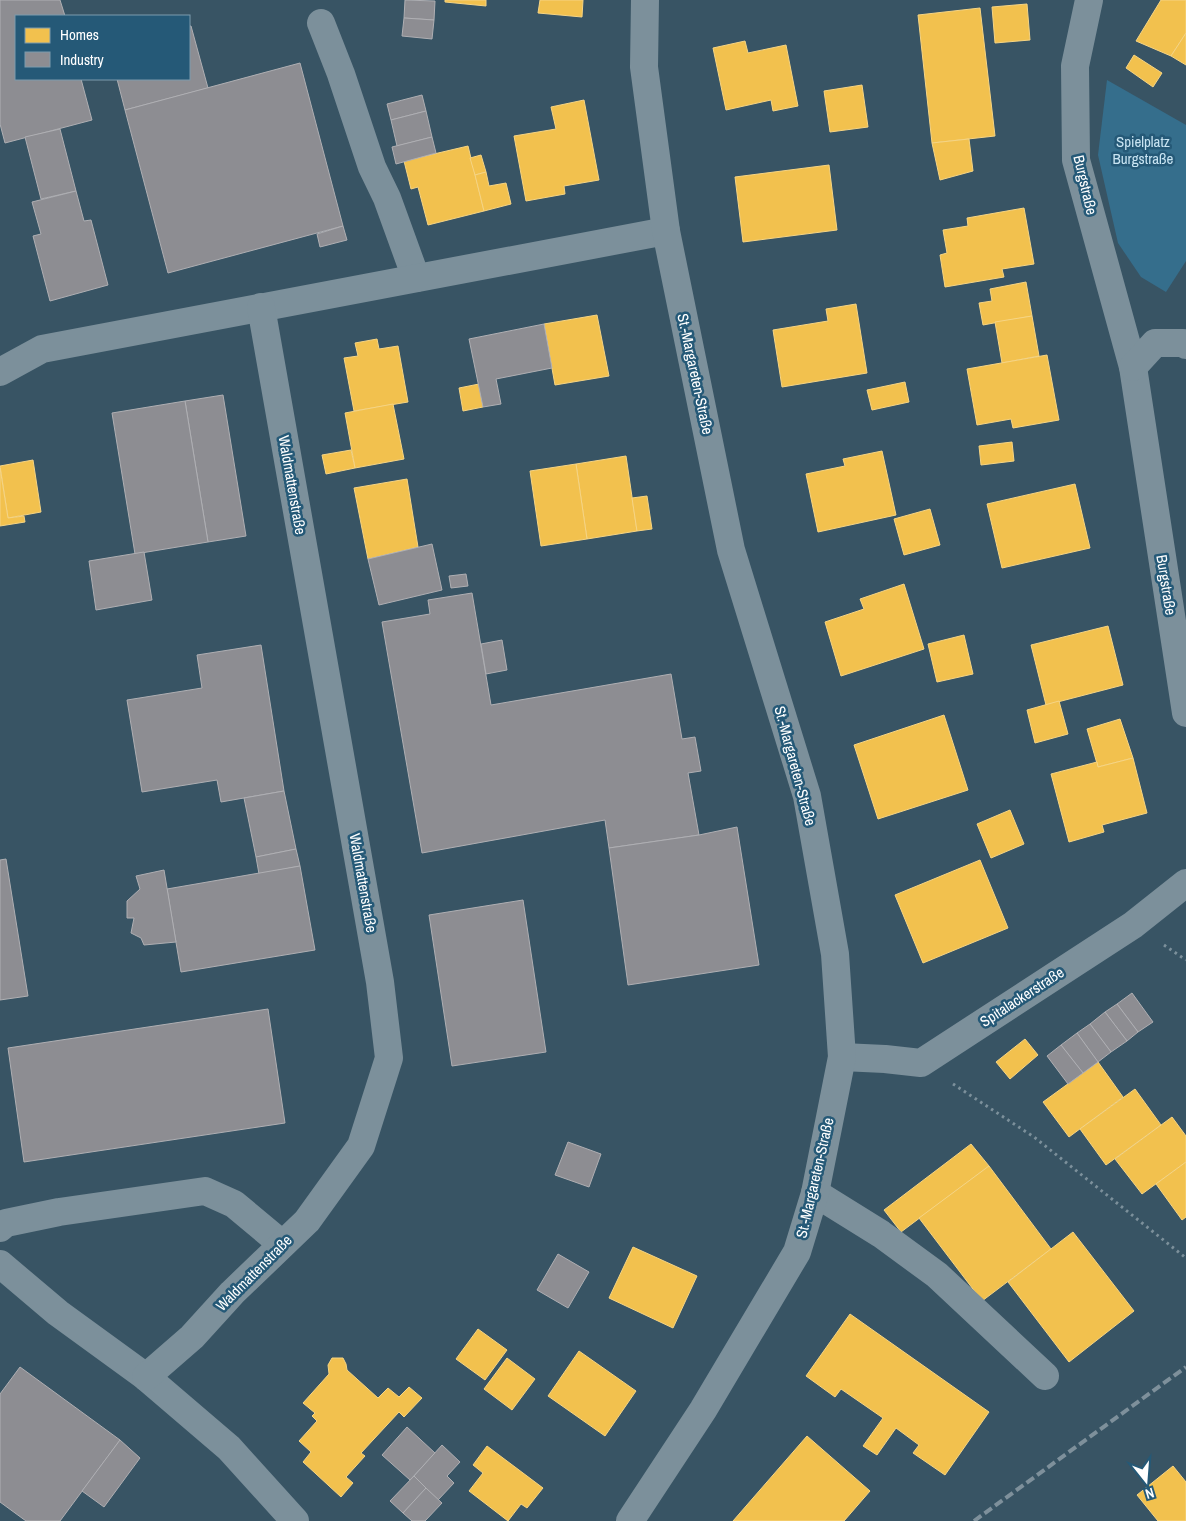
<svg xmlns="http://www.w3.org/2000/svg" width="1186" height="1521" viewBox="0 0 1186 1521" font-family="'Archivo Narrow',sans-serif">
	<rect width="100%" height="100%" fill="#385464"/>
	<!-- green -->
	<path fill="#356e8c" d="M1107,80L1186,125V261L1166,292L1141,277L1118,243L1098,155Z"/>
	<!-- homes -->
	<g fill="#f2c14e" stroke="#f6d483">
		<path d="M445,0H486V6L445,2Z"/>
		<path d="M540,0H583L582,17L538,13Z"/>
		<path d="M1161,0H1186V33L1171,56L1136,41Z"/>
		<path d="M1027,4L1030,40L995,43L992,7Z"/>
		<path d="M980,8L995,136L932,143L918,15Z"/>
		<path d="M1186,33V65L1171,56Z"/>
		<path d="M745,41L748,53L786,45L798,106L773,111L771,100L726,110L713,48Z"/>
		<path d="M1134,55L1162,73L1153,87L1126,68Z"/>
		<path d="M862,85L868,127L830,132L824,91Z"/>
		<path d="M584,100L599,180L564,186L565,194L526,201L514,136L556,129L551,107Z"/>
		<path d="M969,139L973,171L940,180L932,143Z"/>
		<path d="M468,146L484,211L428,225L418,187L411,189L404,161Z"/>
		<path d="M481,155L486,172L475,175L470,158Z"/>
		<path d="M829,165L837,230L743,242L735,177Z"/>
		<path d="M486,172L489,186L506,183L511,204L484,211L475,175Z"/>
		<path d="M1024,208L1034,264L1002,269L1004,277L945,287L940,255L947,253L943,230L968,226L967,218Z"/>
		<path d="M1026,282L1032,316L983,325L979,303L992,301L990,289Z"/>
		<path d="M856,304L867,373L782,387L773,330L828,321L826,309Z"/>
		<path d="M597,315L609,376L555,385L544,324Z"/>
		<path d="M1032,316L1039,356L1002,363L995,322Z"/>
		<path d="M377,339L379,349L398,346L408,402L354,411L344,358L358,356L355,343Z"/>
		<path d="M1047,355L1059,420L1013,428L1011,419L977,425L967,369Z"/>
		<path d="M905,382L909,402L872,410L867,390Z"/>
		<path d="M479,384L483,407L463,411L459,388Z"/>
		<path d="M393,404L404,459L355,468L345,413Z"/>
		<path d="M1012,442L1014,461L981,465L979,446Z"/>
		<path d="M351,450L355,468L326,474L322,455Z"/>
		<path d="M882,451L896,515L818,532L806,474L845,466L843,459Z"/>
		<path d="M626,456L637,531L587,539L576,464Z"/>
		<path d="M33,460L41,512L8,518L0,466Z"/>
		<path d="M576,464L587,539L541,546L530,471Z"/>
		<path d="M0,468L8,518L24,516L25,522L0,526Z"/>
		<path d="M407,479L418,547L368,559L354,488Z"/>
		<path d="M1075,484L1090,548L1002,568L987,504Z"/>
		<path d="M647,496L652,529L637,531L632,498Z"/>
		<path d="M930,509L940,545L904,555L894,519Z"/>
		<path d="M904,584L924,649L841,676L825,622L864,609L860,599Z"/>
		<path d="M1108,626L1123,685L1046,705L1031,645Z"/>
		<path d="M964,635L973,674L937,682L928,644Z"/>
		<path d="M1059,701L1068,734L1035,743L1027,710Z"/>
		<path d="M944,715L968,790L878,819L854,745Z"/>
		<path d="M1120,719L1133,758L1098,767L1087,729Z"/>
		<path d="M1133,758L1147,813L1102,825L1104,832L1069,842L1051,774L1097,762L1098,767Z"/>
		<path d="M1010,810L1024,844L991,858L977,824Z"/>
		<path d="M980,860L1008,928L923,963L895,895Z"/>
		<path d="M1025,1039L1038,1055L1010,1079L996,1062Z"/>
		<path d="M1098,1062L1123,1097L1069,1137L1043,1102Z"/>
		<path d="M1135,1089L1161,1125L1106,1165L1080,1129Z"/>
		<path d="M1172,1117L1186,1136V1162L1142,1194L1115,1159Z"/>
		<path d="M971,1144L989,1166L901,1232L884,1210Z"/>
		<path d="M1186,1162V1217L1182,1220L1156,1184Z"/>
		<path d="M989,1166L1051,1249L982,1301L919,1218Z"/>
		<path d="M1073,1232L1134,1311L1069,1362L1008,1282Z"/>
		<path d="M633,1247L697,1276L673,1328L609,1298Z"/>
		<path d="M850,1314L989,1412L945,1475L913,1453L919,1445L896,1428L877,1455L863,1446L883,1418L841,1389L835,1397L806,1376Z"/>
		<path d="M478,1329L507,1350L485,1380L456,1359Z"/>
		<path d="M579,1351L636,1391L605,1436L548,1396Z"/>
		<path d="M332,1358H343L346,1364L347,1370L378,1398L388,1388L399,1397L409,1387L422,1398L404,1417L399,1412L361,1453L365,1456L346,1477L353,1483L341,1497L303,1462L311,1452L299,1441L317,1421L312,1416L315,1413L303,1403L329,1374L328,1365Z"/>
		<path d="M507,1358L535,1379L512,1410L484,1389Z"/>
		<path d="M807,1436L870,1491L844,1521H733Z"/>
		<path d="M487,1446L543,1488L527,1508L521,1504L508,1521L469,1491L483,1473L473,1465Z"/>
		<path d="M1173,1466L1186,1482V1521H1158L1137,1495Z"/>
	</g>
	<!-- industry -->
	<g fill="#8d8d92" stroke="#afafb3">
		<path d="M0,0H60L65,16H16V79H81L92,120L5,143L0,124Z"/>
		<path d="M405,0L435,1L434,20L404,18Z"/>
		<path d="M404,18L434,20L432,39L402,36Z"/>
		<path d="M189,26H191L208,88L125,110L117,79H189Z"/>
		<path d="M300,63L343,226L168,273L125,110Z"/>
		<path d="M422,95L426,111L391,120L387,104Z"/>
		<path d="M426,111L432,137L397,146L391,120Z"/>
		<path d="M60,129L76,191L41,199L25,137Z"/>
		<path d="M432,137L436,153L396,164L392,147Z"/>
		<path d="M76,191L84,221L91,220L108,285L50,301L33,236L41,234L32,202Z"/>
		<path d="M343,226L347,240L320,247L317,234Z"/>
		<path d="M544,324L552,368L496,379L501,404L483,407L469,339Z"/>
		<path d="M223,395L246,536L208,542L185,401Z"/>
		<path d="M185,401L208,542L135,554L112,413Z"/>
		<path d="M432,544L442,590L379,605L368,559Z"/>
		<path d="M144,552L152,600L96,610L89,561Z"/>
		<path d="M466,574L468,586L451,588L449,576Z"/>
		<path d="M472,593L491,705L671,674L682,739L695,737L701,771L688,773L699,835L609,848L605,820L422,853L382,622L430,614L428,600Z"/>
		<path d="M502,640L507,670L486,674L481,644Z"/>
		<path d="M261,645L284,791L221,802L217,780L142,792L127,700L202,688L197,655Z"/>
		<path d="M284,791L296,849L256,857L244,798Z"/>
		<path d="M737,827L759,965L628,985L609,848L699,835Z"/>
		<path d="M296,849L300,866L259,874L256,857Z"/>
		<path d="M6,859L28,996L0,1000V860Z"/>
		<path d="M300,866L315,950L181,972L167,889Z"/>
		<path d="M164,870L176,942L144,945L141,938L131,933L134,918H127V901L140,889L136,876Z"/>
		<path d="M523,900L546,1052L452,1066L429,915Z"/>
		<path d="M1132,993L1153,1022L1138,1032L1117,1004Z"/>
		<path d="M1117,1004L1138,1032L1127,1041L1105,1012Z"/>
		<path d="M268,1009L285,1123L24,1162L8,1048Z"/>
		<path d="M1105,1012L1127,1041L1111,1052L1090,1024Z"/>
		<path d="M1090,1024L1111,1052L1098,1062L1077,1033Z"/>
		<path d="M1077,1033L1098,1062L1083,1073L1061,1045Z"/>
		<path d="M1061,1045L1083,1073L1068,1084L1047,1056Z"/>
		<path d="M568,1142L601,1154L589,1187L555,1175Z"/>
		<path d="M558,1254L589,1272L568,1308L537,1290Z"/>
		<path d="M20,1367L120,1440L60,1521H26L0,1502V1394Z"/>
		<path d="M407,1427L435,1453L410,1480L382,1455Z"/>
		<path d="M120,1440L140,1458L104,1507L82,1491Z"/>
		<path d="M442,1445L460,1462L447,1476L454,1483L438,1500L414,1476Z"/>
		<path d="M414,1476L426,1488L403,1513L390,1501Z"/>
		<path d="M426,1488L442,1503L425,1521H412L403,1513Z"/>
	</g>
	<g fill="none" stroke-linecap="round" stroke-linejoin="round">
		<!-- path -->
		<g stroke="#7c909b" stroke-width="3" stroke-dasharray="2.5 4" stroke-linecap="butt">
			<path d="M1164,945L1186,960"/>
			<path d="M953,1084L1034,1137L1186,1258"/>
		</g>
		<!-- minor -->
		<g stroke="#7c909b" stroke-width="28">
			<path d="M1089,0L1075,66L1076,160L1133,367L1186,713"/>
			<path d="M321,23L341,74L372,167L387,198L416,278"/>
			<path d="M1133,367L1155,343H1183L1186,345"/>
			<path d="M0,372L42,349L666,231"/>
			<path d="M842,1057L885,1059L921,1063L1133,925L1186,883"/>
			<path d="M815,1193L881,1234L937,1275L1045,1376"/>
			<path d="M0,1228L6,1223L59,1212L205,1191L234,1204L282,1244"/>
			<path d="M0,1264L58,1313L146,1377L229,1448L295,1521"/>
			<path d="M146,1377L192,1337L232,1293L307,1221L361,1146L389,1058L380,982L261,307"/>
			<path d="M630,1521L703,1410L797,1252L815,1193L842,1057L835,954L807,796L731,550L666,231L644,67L645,0"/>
		</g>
		<!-- rail -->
		<path stroke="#7e909b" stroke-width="4" stroke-dasharray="9 4" stroke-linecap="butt" d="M974,1521L1186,1367"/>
	</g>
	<g text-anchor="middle" stroke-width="5" stroke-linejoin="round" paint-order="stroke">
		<!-- park labels -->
		<g font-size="15" fill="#c8e4f2" stroke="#255977">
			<text x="1143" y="147">Spielplatz<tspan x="1143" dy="17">Burgstraße</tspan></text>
		</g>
		<!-- street labels -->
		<g font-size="15" fill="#fff" stroke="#255977">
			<text transform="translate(1085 185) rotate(77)" y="5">Burgstraße</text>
			<text transform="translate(695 374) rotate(78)" y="5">St.-Margareten-Straße</text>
			<text transform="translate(292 485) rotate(80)" y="5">Waldmattenstraße</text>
			<text transform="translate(1166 585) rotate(81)" y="5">Burgstraße</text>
			<text transform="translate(795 766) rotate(75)" y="5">St.-Margareten-Straße</text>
			<text transform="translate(363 883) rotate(80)" y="5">Waldmattenstraße</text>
			<text transform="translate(1022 997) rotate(-33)" y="5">Spitalackerstraße</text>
			<text transform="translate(815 1178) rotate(-77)" y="5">St.-Margareten-Straße</text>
			<text transform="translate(254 1273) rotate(-45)" y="5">Waldmattenstraße</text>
		</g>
	</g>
	<!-- legend -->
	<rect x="15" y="15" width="175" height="65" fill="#255977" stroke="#7c9bad"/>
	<rect x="25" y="28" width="25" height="15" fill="#f2c14e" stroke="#7c9bad"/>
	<text x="60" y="40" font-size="15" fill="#ffffff">Homes</text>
	<rect x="25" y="52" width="25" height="15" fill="#8d8d92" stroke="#7c9bad"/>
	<text x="60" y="65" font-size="15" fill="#ffffff">Industry</text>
	<!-- north arrow -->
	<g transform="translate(1146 1481) rotate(163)" stroke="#255977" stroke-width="4" paint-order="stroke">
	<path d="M0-4L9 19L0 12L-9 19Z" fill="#ffffff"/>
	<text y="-8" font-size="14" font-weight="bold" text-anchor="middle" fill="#ffffff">N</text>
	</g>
</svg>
